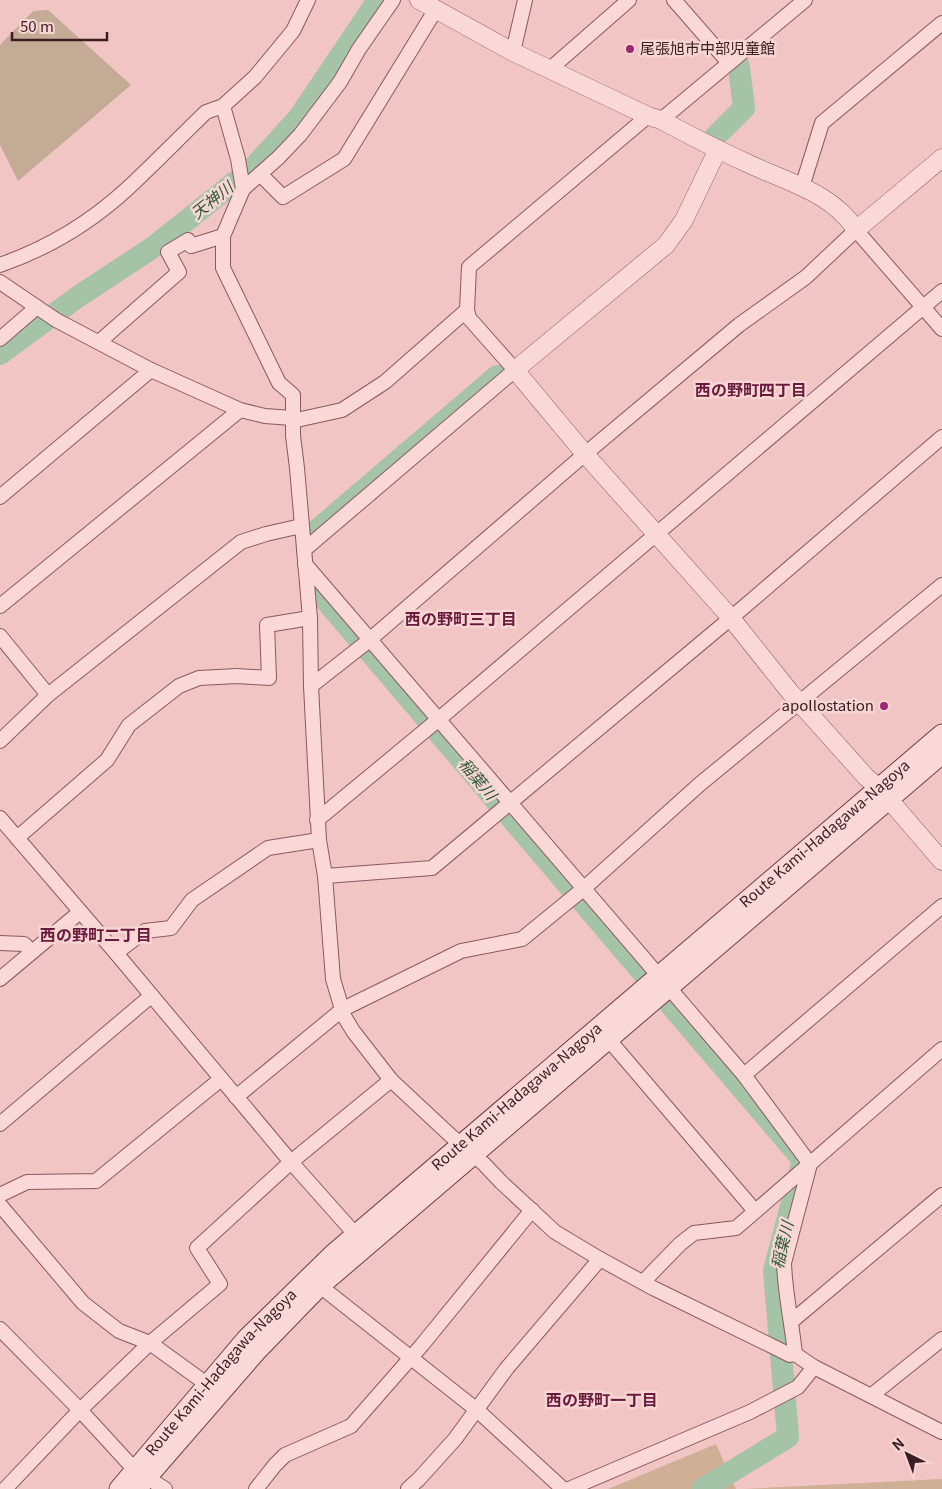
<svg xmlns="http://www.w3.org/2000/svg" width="942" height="1489" viewBox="0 0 942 1489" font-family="Georgia,'Noto Sans JP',serif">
	<rect width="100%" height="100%" fill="#f0c5c3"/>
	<!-- green -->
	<g fill="#cfb096">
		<path d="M716,1444L736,1489H608Z"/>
		<path d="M942,1479V1489H744Z"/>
	</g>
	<!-- cemetery -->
	<path fill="#c3ab96" d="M48,10L131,85L18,181L0,145V45L33,11Z"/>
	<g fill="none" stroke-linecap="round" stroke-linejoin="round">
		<!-- river -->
		<g stroke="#a5c3a7" stroke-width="22">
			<path d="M713,139L744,108L739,67"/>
			<path d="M0,354L79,296L152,248L255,166L300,116L378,0"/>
			<path d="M309,537L497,376"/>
			<path d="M311,583L644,974"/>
			<path d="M669,1003L803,1160L774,1271L788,1437L703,1489"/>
		</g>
		<defs>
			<g id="minor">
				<path d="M393,0L359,49L340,82L300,135L278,158L243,189L223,236V268L279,383L293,395V436L297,468L310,618L311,686L319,840L325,876L333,979L344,1016L353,1031L391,1080L450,1135L484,1164L501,1182L555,1232L600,1259L653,1288L774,1347L790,1355L795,1354L814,1367L942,1432"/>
				<path d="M674,0L729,63"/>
				<path d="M513,52L525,0"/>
				<path d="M550,69L629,0"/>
				<path d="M223,106L238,159L243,189"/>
				<path d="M661,120L805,0"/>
				<path d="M260,174L283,197L344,159L436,9"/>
				<path d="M802,187L822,123L942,23"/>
				<path d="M0,265C46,249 91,222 127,189C154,164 180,137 206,112L223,106L255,77L293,31L308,0"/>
				<path d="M0,282L56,320L151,370L240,410L265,416L292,418"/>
				<path d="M0,339L37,307"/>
				<path d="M99,342L179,272L168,252L188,240L191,246L223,236"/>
				<path d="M292,421L342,410L385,382L467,310"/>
				<path d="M0,497L151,370"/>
				<path d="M304,550L515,370L469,318L467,310L469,267L648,116"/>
				<path d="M305,564L744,1075L810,1164"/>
				<path d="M0,606L240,410"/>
				<path d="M0,636L48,695"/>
				<path d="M311,686L367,642L585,454L739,325L806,277L856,230L942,329"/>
				<path d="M0,741L48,695L241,542L266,534L301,526"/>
				<path d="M0,818L116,953L291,1162L355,1234"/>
				<path d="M317,820L439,719L942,291"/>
				<path d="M17,838L107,760L129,725L179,686L199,678L237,676L269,678L267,625L310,618"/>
				<path d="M325,876L432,868L731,618L942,437"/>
				<path d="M0,943L24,944L32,952"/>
				<path d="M116,953L145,931L171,928L192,900L268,848L319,840"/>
				<path d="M0,979L80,912"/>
				<path d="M609,1040L755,1211"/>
				<path d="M744,1075L942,906"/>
				<path d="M236,1097L343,1009L461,951L522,939L582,890L700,784L942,585"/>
				<path d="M0,1124L151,996"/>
				<path d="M0,1195L27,1182L96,1181L221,1079"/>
				<path d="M0,1205L83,1303L119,1331L150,1343L208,1385"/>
				<path d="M643,1282L680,1244L694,1233L736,1228L942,1049"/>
				<path d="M320,1286L477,1410L563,1489"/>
				<path d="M792,1321L942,1195"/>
				<path d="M0,1329L80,1410L135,1470L165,1489"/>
				<path d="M795,1354C792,1324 785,1294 784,1263L810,1164"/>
				<path d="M872,1395L942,1339"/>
				<path d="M5,1489L80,1410L150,1343L220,1284L197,1248L291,1162L391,1080"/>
				<path d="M256,1489L275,1465L285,1455L351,1426L422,1345L532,1210"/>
				<path d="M408,1489L419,1479L455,1439L507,1368L600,1259"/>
				<path d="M569,1489L750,1412L798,1387L814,1367"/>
			</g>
			<g id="tertiary">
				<path d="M419,0L513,52L648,116L661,120C689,135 718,150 747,163C786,182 832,192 856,230L942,158"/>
				<path d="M718,149L684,220L666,245L515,370L585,454L731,618L790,692L866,777L879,788L942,861"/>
			</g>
			<g id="secondary">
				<path id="s1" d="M119,1489L247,1338L333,1254L942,734"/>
				<path d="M137,1489L256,1352L320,1286L942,754"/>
			</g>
		</defs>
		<!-- minor casing -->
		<use href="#minor" stroke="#8b595f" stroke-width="16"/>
		<!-- tertiary casing -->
		<use href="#tertiary" stroke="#8b595f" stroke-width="19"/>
		<!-- secondary casing -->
		<use href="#secondary" stroke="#6d3c43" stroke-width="21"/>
		<!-- minor -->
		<use href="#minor" stroke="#fad8d7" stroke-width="14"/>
		<!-- tertiary -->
		<use href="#tertiary" stroke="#fad8d7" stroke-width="18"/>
		<!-- secondary -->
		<use href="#secondary" stroke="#fad8d7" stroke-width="19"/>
	</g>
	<!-- markers -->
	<g fill="#9d2675" stroke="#f7d5d3" stroke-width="2">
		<circle cx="630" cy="49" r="5"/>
		<circle cx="884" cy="706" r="5"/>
	</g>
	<g text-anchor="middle" stroke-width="5" stroke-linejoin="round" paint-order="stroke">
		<!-- poi labels -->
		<g font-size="15" fill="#3a1e22" stroke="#f7d5d3" text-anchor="start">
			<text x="640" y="54">尾張旭市中部児童館</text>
			<text x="874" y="711" text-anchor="end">apollostation</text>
		</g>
		<!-- street labels -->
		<g font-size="15" fill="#3a1e22" stroke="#f7d5d3">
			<text dy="5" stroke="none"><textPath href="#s1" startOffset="965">Route Kami-Hadagawa-Nagoya</textPath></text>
			<text dy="5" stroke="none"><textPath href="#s1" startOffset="560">Route Kami-Hadagawa-Nagoya</textPath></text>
			<text dy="5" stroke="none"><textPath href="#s1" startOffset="155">Route Kami-Hadagawa-Nagoya</textPath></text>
		</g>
		<!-- water labels -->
		<g font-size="16" font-style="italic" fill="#2c5b39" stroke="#f7d5d3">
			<text transform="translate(212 200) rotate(-39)" y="6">天神川</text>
			<text transform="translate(478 779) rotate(50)" y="6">稲葉川</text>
			<text transform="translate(782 1245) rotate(-77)" y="6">稲葉川</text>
		</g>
		<!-- neighbourhood labels -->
		<g font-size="16" font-weight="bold" fill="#691b3e" stroke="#f7d5d3">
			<text x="751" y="396">西の野町四丁目</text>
			<text x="461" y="625">西の野町三丁目</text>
			<text x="96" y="941">西の野町二丁目</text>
			<text x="602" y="1406">西の野町一丁目</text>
		</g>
	</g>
	<!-- north arrow -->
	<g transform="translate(907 1454) rotate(318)" stroke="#f7d5d3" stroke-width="4" paint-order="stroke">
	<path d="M0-4L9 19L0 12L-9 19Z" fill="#3a1e22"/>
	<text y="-8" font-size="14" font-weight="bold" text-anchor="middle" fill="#3a1e22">N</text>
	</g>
	<!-- scale -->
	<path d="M12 32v8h95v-8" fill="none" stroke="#3a1e22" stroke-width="2.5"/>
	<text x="20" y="32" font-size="15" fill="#3a1e22" stroke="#f7d5d3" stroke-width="4" paint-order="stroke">50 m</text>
</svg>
